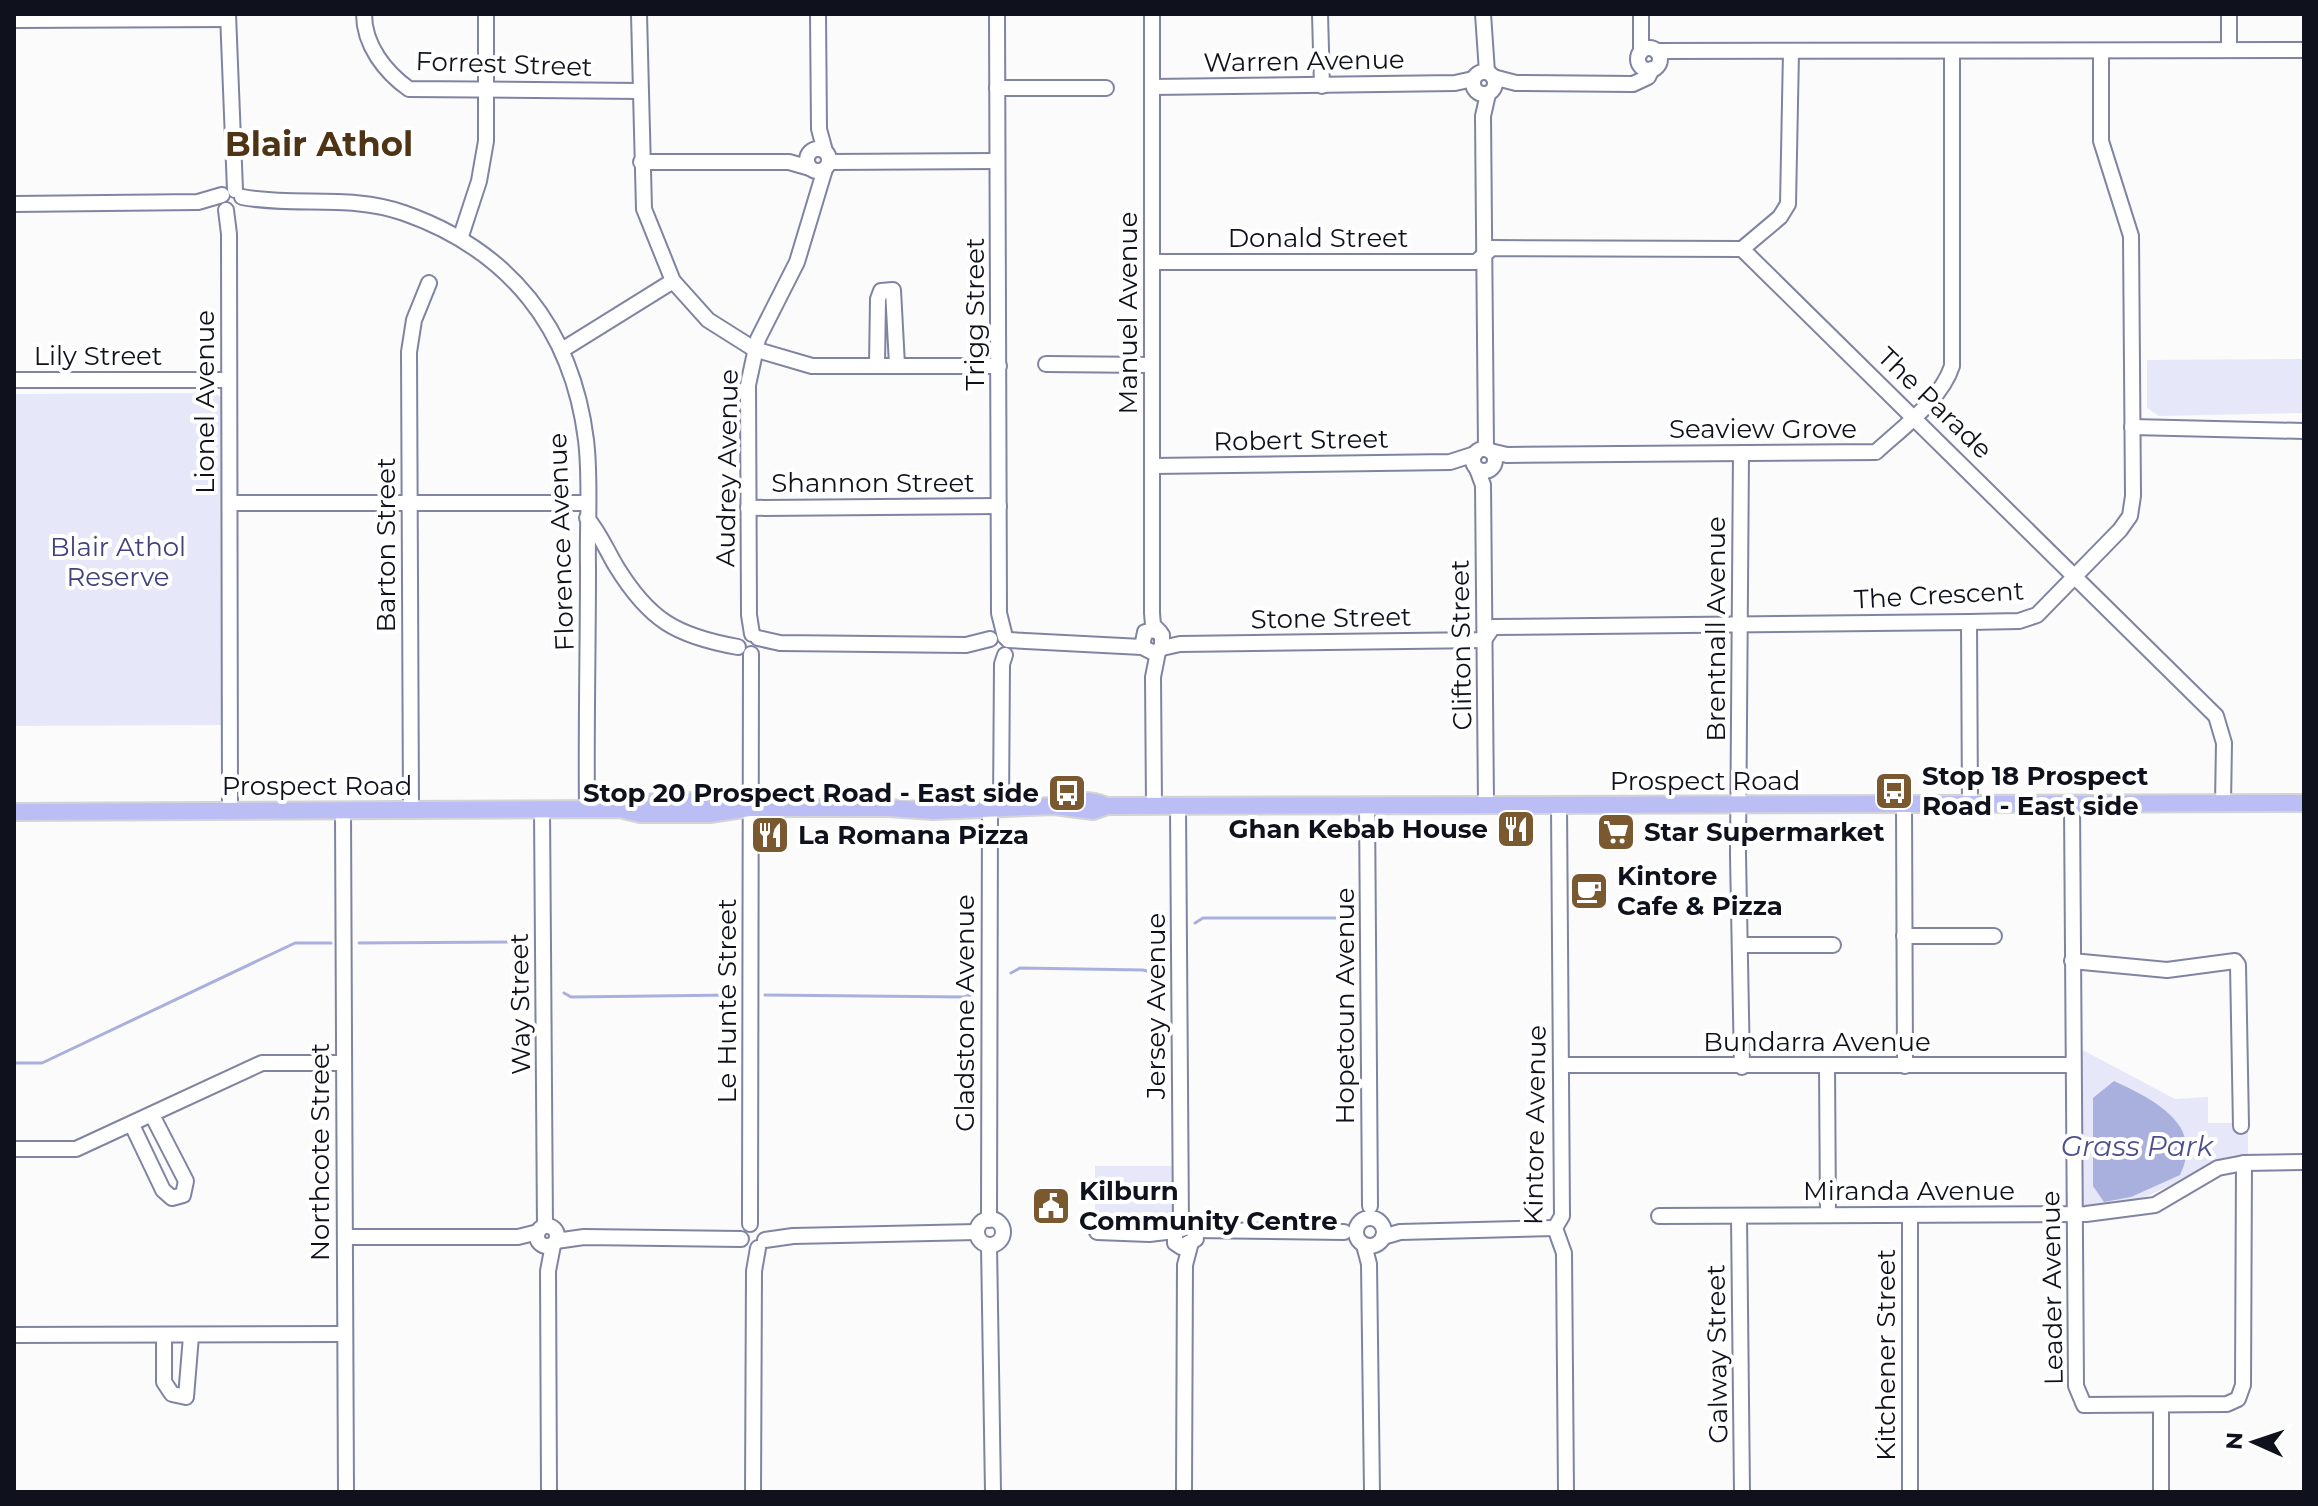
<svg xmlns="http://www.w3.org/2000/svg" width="2318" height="1506" viewBox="0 0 2318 1506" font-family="Montserrat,sans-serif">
	<rect width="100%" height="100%" fill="#fbfbfb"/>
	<!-- green -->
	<g fill="#e6e8f9">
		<path d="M2304,359V413L2159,416L2147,408V360Z"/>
		<path d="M216,393L222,399L223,725L14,726V394Z"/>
		<path d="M2079,1048L2175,1099L2208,1097V1123H2234L2235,1132H2248V1158C2196,1161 2132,1220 2083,1206L2080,1200Z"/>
		<path d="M1095,1166H1173L1174,1221L1095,1222Z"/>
	</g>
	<!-- water -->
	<path fill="#aab0dd" d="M2114,1081C2152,1099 2206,1124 2180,1175L2131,1197L2104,1202L2093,1186V1098Z"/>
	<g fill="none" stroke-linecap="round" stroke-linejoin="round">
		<!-- stream -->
		<g stroke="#aab0dd" stroke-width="3">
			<path d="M1195,923L1203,918H1351"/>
			<path d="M359,943L516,942L526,947"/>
			<path d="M1011,973L1020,968L1143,970L1155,973L1163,968"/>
			<path d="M564,993L571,997L733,995"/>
			<path d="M765,995L964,997L973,994"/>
			<path d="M14,1063H42L295,943H331"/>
		</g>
		<defs>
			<g id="minor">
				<path d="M228,14L235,190"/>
				<path d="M364,14C364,45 385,72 409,89L640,91"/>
				<path d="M639,14L644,209L673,281L708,320L754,349L812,366H999"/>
				<path d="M818,14L819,129L825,151"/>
				<path d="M997,14L999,613L1005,637"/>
				<path d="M1152,14V613L1153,625L1160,632"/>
				<path d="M1320,14L1322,86"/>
				<path d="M1483,14L1487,72"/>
				<path d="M1641,14V52"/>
				<path d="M2229,14V50"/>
				<path d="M14,20L228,19"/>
				<circle cx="1649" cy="59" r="11"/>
				<path d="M1656,51L2304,50"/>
				<circle cx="1484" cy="83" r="11"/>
				<path d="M1493,77L1516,83L1633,84L1648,77L1652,69"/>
				<path d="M1152,87L1455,83L1473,79"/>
				<path d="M997,88H1106"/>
				<circle cx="818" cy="160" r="11"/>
				<path d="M641,162H789L810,168"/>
				<path d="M829,162L997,161"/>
				<path d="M242,197C295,207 351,194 404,213C509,250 572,328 586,440C591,481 587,525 588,567C588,648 586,728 587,809"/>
				<path d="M14,204L198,202L222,195"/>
				<path d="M226,210L229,234L230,811"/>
				<path d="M461,236L479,181L486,141V14"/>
				<path d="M1742,249L1780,217L1788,204L1791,52"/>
				<path d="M1152,262H1476L1492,248L1742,249L2216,716L2224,743L2223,804"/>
				<path d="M562,350L673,281"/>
				<path d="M1046,364L1152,365"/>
				<path d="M877,365L878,299L881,291L893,290L897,365"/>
				<path d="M14,380H229"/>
				<path d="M2132,427L2304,431"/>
				<path d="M1486,449L1483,116L1488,94"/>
				<circle cx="1484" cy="460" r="11"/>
				<path d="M1490,451L1507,455L1876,452C1902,428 1941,400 1952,366V51"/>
				<path d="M1741,453L1738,855L1742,1067"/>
				<path d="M1152,466L1450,462L1475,454"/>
				<path d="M1477,469L1483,485L1486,804"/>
				<path d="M230,503H587"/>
				<path d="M748,508L999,506"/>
				<path d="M587,518C599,532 606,549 616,566C649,620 676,636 738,647"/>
				<path d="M1969,622L1970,804"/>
				<path d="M752,634L749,615L748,385L758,339L797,262L825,169"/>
				<path d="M758,638L780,643L966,645L990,639"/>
				<path d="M1008,640L1142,647L1154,653L1162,648V635L1155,630L1145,632L1142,647"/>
				<path d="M1162,648L1180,644L1484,640L1493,627L1969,622L2019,621L2037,615L2120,530L2130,516L2133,496L2131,236L2101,141V51"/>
				<path d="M1904,804L1905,1066"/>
				<path d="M2072,804L2076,1386L2084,1405L2227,1404L2238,1399L2243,1385L2244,1163"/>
				<path d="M1367,805L1370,1206"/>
				<path d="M1559,805L1562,1216L1555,1228L1564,1253L1566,1492"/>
				<path d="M1154,806L1153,677L1158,652"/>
				<path d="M1178,806L1181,1226"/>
				<path d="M1001,807L1002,664L1005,655"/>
				<path d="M542,809L545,1226"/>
				<path d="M411,810L409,352L414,320L429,283"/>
				<path d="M343,812L346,1492"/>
				<path d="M1904,936H1994"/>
				<path d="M1740,945H1833"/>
				<path d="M2072,961L2167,970L2235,961L2238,965L2241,1126"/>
				<path d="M1562,1065H2073"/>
				<path d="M1827,1066L1828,1215"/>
				<path d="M132,1125L163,1190L172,1198L183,1195L186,1181L152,1115"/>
				<path d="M14,1149H76L262,1063H344"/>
				<path d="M1659,1216L2086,1214L2155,1205L2218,1168L2244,1163L2304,1162"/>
				<path d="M1739,1216L1742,1492"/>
				<circle cx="1370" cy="1232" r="14"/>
				<circle cx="990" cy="1232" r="13"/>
				<path d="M989,1220L990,807"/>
				<path d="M750,1224L751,654"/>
				<circle cx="547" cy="1236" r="10"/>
				<path d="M1188,1227L1175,1231V1243L1181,1247L1196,1239"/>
				<path d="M1193,1230L1344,1232"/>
				<path d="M1097,1232L1149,1234L1175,1231"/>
				<path d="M345,1237H518L538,1232"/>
				<path d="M1383,1237L1400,1232L1555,1228"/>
				<path d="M765,1240L793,1236L977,1232"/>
				<path d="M556,1241L584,1237L741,1239"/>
				<path d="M989,1245L993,1492"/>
				<path d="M1364,1245L1369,1264L1372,1492"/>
				<path d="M14,1335L345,1334"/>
				<path d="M164,1335V1382L172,1394L186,1397L191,1336"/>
				<path d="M2161,1405V1492"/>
				<path d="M549,1492L548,1271L553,1245"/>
				<path d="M753,1492L754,1271L758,1248"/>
				<path d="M1184,1492L1185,1265L1190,1246"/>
				<path d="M1910,1492V1217"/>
			</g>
			<g id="major">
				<path d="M1055,806C1075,800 1088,798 1107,806"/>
				<path d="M621,808C654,799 696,798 728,808"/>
				<path d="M14,812L620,809L640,814H710L749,808H889L933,811L1054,806L1093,811L1107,806L2304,803"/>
			</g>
		</defs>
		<!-- minor casing -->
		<use href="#minor" stroke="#8084a2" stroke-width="18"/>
		<!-- major casing -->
		<use href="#major" stroke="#d4d4d6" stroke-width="20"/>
		<!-- minor -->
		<use href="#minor" stroke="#fff" stroke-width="14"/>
		<!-- major -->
		<use href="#major" stroke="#babef5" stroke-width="16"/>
	</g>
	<!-- icons -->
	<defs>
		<symbol id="bus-square" viewBox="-11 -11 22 22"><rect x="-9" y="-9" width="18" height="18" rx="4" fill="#7b5930" stroke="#fff"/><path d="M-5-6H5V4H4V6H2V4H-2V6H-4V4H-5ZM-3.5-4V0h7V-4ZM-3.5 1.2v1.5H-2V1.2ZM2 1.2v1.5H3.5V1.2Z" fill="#fff"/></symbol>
		<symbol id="restaurant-square" viewBox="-11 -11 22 22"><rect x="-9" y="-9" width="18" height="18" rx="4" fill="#7b5930" stroke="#fff"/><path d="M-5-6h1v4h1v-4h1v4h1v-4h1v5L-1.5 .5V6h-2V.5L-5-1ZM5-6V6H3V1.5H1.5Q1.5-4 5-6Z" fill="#fff"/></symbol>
		<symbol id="supermarket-square" viewBox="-11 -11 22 22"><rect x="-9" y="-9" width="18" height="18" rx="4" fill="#7b5930" stroke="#fff"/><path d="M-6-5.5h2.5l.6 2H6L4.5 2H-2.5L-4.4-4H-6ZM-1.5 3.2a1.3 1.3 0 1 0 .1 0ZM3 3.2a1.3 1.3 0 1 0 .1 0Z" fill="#fff"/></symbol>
		<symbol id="cafe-square" viewBox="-11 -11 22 22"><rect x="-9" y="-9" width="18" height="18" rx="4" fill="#7b5930" stroke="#fff"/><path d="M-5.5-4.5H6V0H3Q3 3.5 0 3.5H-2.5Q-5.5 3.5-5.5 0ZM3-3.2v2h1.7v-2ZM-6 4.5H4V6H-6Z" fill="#fff"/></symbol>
		<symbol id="civic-square" viewBox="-11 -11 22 22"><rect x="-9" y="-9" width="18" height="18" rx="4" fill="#7b5930" stroke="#fff"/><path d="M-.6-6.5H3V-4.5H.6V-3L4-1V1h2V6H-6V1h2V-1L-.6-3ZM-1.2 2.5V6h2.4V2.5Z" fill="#fff"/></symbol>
	</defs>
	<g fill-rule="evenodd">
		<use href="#bus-square" x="1872" y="769" width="44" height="44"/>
		<use href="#bus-square" x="1045" y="771" width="44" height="44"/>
		<use href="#restaurant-square" x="1494" y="807" width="44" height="44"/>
		<use href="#supermarket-square" x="1594" y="810" width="44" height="44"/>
		<use href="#restaurant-square" x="748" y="813" width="44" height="44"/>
		<use href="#cafe-square" x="1567" y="869" width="44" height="44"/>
		<use href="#civic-square" x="1029" y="1184" width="44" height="44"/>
	</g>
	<g text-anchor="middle" stroke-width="8" stroke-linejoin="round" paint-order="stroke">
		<!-- street labels -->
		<g font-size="26" fill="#0f111c" stroke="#fff">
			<text transform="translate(1304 61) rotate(-1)" y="9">Warren Avenue</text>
			<text transform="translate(504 64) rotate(2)" y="9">Forrest Street</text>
			<text x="1318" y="247">Donald Street</text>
			<text transform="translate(1128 313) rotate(-90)" y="9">Manuel Avenue</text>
			<text transform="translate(975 314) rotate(-90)" y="9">Trigg Street</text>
			<text x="98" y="365">Lily Street</text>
			<text transform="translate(205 402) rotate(-90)" y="9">Lionel Avenue</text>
			<text transform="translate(1935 403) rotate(44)" y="9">The Parade</text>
			<text x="1763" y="438">Seaview Grove</text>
			<text transform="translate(1301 440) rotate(-1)" y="9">Robert Street</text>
			<text transform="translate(727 468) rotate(-89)" y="9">Audrey Avenue</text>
			<text x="873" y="492">Shannon Street</text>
			<text transform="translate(561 542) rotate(-92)" y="9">Florence Avenue</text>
			<text transform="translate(386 545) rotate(-90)" y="9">Barton Street</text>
			<text transform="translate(1939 595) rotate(-3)" y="9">The Crescent</text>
			<text transform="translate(1331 618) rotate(-1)" y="9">Stone Street</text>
			<text transform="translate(1716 629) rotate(-90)" y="9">Brentnall Avenue</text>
			<text transform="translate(1461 645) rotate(-91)" y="9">Clifton Street</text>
			<text x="1705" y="790">Prospect Road</text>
			<text x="317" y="795">Prospect Road</text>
			<text transform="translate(727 1001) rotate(-90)" y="9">Le Hunte Street</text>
			<text transform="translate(520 1004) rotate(-91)" y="9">Way Street</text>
			<text transform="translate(1156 1006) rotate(-90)" y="9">Jersey Avenue</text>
			<text transform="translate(1345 1006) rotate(-90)" y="9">Hopetoun Avenue</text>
			<text transform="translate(965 1013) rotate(-90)" y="9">Gladstone Avenue</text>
			<text x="1817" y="1051">Bundarra Avenue</text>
			<text transform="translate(1535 1125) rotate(-89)" y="9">Kintore Avenue</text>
			<text transform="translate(320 1152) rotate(-90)" y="9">Northcote Street</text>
			<text x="1909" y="1200">Miranda Avenue</text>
			<text transform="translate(2052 1288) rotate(-91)" y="9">Leader Avenue</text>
			<text transform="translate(1717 1354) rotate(-91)" y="9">Galway Street</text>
			<text transform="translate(1886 1355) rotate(-90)" y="9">Kitchener Street</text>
		</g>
		<!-- park labels -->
		<g font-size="26" fill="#40427c" stroke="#fff">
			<text x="118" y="556">Blair Athol<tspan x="118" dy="30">Reserve</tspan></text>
		</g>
		<!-- poi labels -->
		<g font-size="26" font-weight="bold" fill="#0f111c" stroke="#fff" text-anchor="start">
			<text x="1922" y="785">Stop 18 Prospect<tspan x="1922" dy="30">Road - East side</tspan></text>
			<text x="1039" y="802" text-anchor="end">Stop 20 Prospect Road - East side</text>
			<text x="1488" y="838" text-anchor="end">Ghan Kebab House</text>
			<text x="1644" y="841">Star Supermarket</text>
			<text x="798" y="844">La Romana Pizza</text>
			<text x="1617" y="885">Kintore<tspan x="1617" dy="30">Cafe &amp; Pizza</tspan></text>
			<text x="1079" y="1200">Kilburn<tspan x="1079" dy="30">Community Centre</tspan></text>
		</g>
		<!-- water labels -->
		<g font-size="28" font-style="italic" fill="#4d508b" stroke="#fff">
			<text x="2137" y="1156">Grass Park</text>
		</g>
		<!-- district labels -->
		<g font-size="34" font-weight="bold" fill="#4e3414" stroke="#fff">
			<text x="319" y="156">Blair Athol</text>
		</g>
	</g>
	<!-- border -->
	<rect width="2318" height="1506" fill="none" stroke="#0f111c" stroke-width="32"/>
	<!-- north arrow -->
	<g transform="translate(2254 1442) rotate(273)" stroke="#ffffff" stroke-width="6" paint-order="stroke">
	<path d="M0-6L14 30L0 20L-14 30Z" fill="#0f111c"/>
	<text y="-12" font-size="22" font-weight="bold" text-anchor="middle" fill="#0f111c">N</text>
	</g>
</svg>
